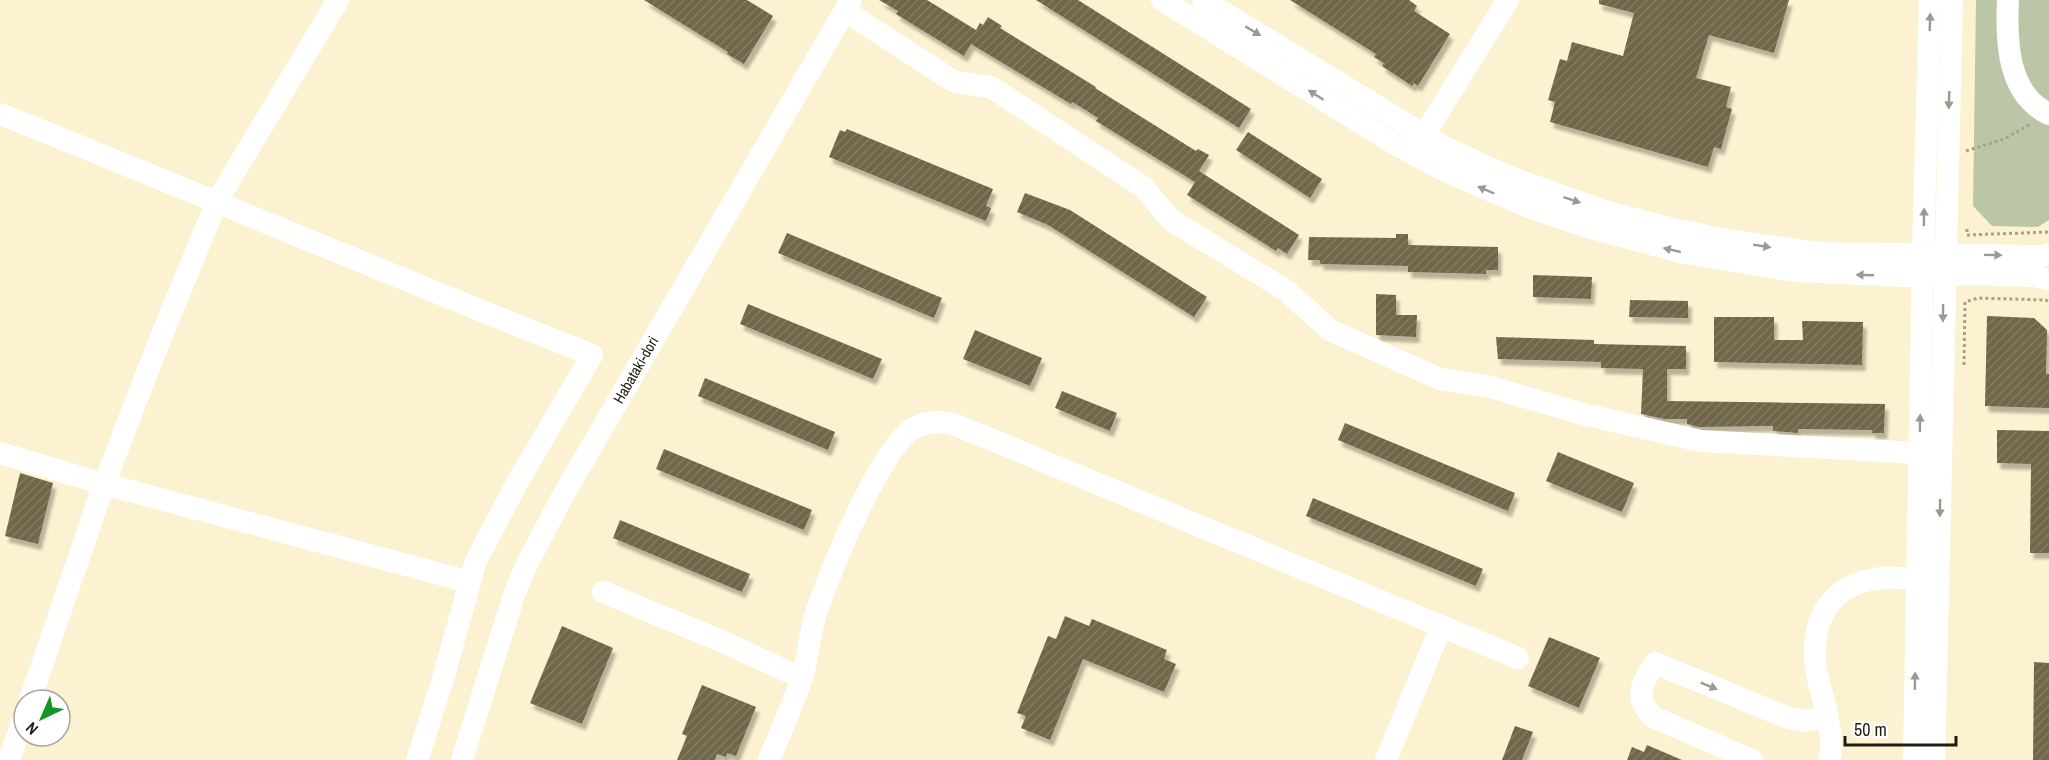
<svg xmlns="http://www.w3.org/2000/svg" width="2049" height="760" viewBox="0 0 2049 760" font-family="'Archivo Narrow',sans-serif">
	<defs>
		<pattern id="building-hatch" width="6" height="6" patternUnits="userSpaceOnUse" patternTransform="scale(1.5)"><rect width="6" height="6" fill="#6f6649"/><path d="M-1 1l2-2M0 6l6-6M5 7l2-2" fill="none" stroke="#827b64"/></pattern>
		<filter id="shadow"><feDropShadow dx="3.5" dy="6" stdDeviation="1.5" flood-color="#0004"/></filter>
	</defs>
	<rect width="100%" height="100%" fill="#fcf2d1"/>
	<!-- green -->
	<path fill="#bbc6a7" d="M1976,0H2049V220L2038,227L1992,226L1973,206Z"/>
	<!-- building -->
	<g fill="url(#building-hatch)" filter="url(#shadow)">
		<path d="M644,0H747L773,16L744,64L727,54L728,52Z"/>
		<path d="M879,0H927L976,30L980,23L983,25L988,17L1002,26L1000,28L1096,87L1095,88L1196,151L1198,149L1209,155L1199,171L1299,235L1287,254L1278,248L1276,251L1187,195L1195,182L1096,121L1098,118L1084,109L1072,102L1071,104L971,44L964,56L896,14L898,11Z"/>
		<path d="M1036,0H1078L1251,109L1239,128Z"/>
		<path d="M1290,0H1409L1417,6L1414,11L1450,34L1418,86L1414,83L1412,86L1382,66L1384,63L1374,57L1376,54Z"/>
		<path d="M1599,0H1789L1774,53L1709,35L1696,78L1731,87L1726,107L1732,109L1721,149L1714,147L1708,167L1550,122L1555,102L1548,100L1560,59L1567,61L1572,42L1623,56L1634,13L1599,4Z"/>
		<path d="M847,129L993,189L986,206L991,208L986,221L829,157L840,130L845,132Z"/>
		<path d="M1248,132L1322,179L1310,198L1236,150Z"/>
		<path d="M1025,193L1070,210L1207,297L1194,317L1048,225L1017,212Z"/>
		<path d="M787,233L942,298L934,318L778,253Z"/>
		<path d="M1396,234H1408V245L1498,247V270H1486V274L1408,272V266L1320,264V260H1308L1309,237L1396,238Z"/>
		<path d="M1533,275L1592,277L1591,299L1533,297Z"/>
		<path d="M1376,294L1396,295V315H1417L1416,337L1376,335Z"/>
		<path d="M1630,300L1688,301V318L1629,317Z"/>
		<path d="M748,304L882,359L873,379L740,324Z"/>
		<path d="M1987,316L2034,318L2047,330L2046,374H2049V408L1985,406Z"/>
		<path d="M1714,317H1774V340H1803L1802,321L1863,322L1862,365L1714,362Z"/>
		<path d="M975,330L1042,358L1030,386L963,359Z"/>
		<path d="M1496,337L1594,340V344L1686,346V369H1667V401L1885,404L1884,433H1872V430L1798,429V433L1773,431V426L1698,427L1687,424V419H1665L1641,414L1643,369L1601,368V362L1498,359Z"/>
		<path d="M705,378L835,432L828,450L698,396Z"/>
		<path d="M1062,391L1117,413L1110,431L1055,408Z"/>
		<path d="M1345,423L1515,493L1508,511L1338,440Z"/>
		<path d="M1997,430L2049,431V553H2030L2031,464L1997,463Z"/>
		<path d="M664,449L812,510L804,530L656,469Z"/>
		<path d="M1558,452L1634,483L1622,512L1546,481Z"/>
		<path d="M20,473L53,483L38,544L5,536Z"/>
		<path d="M1313,498L1483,569L1476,586L1306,516Z"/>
		<path d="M620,520L750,574L742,592L613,538Z"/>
		<path d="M1065,616L1089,626L1092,619L1167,650L1164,659L1176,664L1164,692L1083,659L1050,740L1021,728L1026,716L1017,713L1048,636L1056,639Z"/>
		<path d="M562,626L613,648L582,724L530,703Z"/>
		<path d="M1549,637L1600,658L1579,708L1528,686Z"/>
		<path d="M2034,662L2049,663V760H2033Z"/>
		<path d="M702,685L756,707L736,756L727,753L726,757L717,754L715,760H677L687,736L682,734Z"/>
		<path d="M1515,726L1533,732L1522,760H1502Z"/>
		<path d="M1647,745L1682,760H1627L1632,747L1644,752Z"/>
	</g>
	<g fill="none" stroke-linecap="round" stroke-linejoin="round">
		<!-- path -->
		<g stroke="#a8a087" stroke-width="3" stroke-dasharray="3 3" stroke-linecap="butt">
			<path d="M1966,151L2004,139L2031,124"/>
			<path d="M1967,229V235L2049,232"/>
			<path d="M1964,365L1965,302L1978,298L2046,300L2049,303"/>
		</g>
		<!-- minor -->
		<g stroke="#fff" stroke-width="22">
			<path d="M1162,0L1395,144L1447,172L1526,206L1584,226L1680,252L1795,271L1907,276L1945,274L2014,275L2035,276L2049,280"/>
			<path d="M1203,0L1442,146L1507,176L1607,212L1673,229L1726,240L1817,253L2041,256L2049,254"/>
			<path d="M2008,0C2006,41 2007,94 2049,114"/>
			<path d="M845,11L955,82L991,87L1143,187L1171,220L1287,291L1330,330L1440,379L1487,386L1583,414L1701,441L1919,453"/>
			<path d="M0,114C198,193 394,277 592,355L517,483L476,561L442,682L417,760"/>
			<path d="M1419,148L1424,135L1508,0"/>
			<path d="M0,453L104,484L470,582"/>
			<path d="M603,592L721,641L802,678"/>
			<path d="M30,700L104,484L157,347L217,201L338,0"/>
			<path d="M9,760L24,717"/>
			<path d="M462,760L514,595L526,566L561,499L851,0"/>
			<path d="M769,760C780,733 792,707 801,680C809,658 809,635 816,613C829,575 881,443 916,427C929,421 943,421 956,425L1518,658"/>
			<path d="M1386,760L1441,627"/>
			<path d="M1752,760L1653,717C1633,698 1642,683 1655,663L1786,717L1806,721L1827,717"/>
			<path d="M1829,760L1831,751V738C1829,726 1827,714 1824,702C1821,688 1816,675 1815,661C1812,615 1834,583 1881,578C1897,576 1915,580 1931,581"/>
			<path d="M1914,760L1923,255L1930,0"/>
			<path d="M1934,760L1952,0"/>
		</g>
	</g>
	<!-- one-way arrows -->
	<defs><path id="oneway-solid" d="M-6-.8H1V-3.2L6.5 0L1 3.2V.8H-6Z" transform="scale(1.5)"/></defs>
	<g fill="#9b9993">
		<use href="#oneway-solid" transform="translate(1930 22) rotate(-88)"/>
		<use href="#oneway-solid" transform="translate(1253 31) rotate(31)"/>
		<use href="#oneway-solid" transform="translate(1316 95) rotate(-148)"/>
		<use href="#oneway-solid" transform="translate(1949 100) rotate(92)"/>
		<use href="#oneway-solid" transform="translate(1486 190) rotate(-157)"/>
		<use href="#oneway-solid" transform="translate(1572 200) rotate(18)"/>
		<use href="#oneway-solid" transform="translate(1924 217) rotate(-89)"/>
		<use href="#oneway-solid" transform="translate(1762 246) rotate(9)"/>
		<use href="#oneway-solid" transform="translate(1672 250) rotate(-167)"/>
		<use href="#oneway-solid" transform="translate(1993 255) rotate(1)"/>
		<use href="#oneway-solid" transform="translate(1865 275) rotate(-178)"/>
		<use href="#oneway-solid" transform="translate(1943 313) rotate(91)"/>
		<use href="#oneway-solid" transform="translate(1920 423) rotate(-89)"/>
		<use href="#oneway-solid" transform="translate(1940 508) rotate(91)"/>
		<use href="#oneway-solid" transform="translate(1915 681) rotate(-89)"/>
		<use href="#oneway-solid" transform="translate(1709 686) rotate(22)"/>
	</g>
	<g text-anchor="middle" stroke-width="6" stroke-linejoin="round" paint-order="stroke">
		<!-- street labels -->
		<g font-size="15" fill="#201c10" stroke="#fff">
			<text transform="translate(636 370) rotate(-60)" y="5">Habataki-dori</text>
		</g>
	</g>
	<!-- north arrow -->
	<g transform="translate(42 718) rotate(224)"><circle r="28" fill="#ffffff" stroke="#a6a49f" stroke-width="1.5"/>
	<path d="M0-4.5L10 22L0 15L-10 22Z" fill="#139528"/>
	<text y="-9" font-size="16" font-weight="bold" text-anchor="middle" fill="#201c10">N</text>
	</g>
	<!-- scale -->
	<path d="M1845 736v9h111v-9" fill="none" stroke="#201c10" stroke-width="3"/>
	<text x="1854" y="736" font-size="18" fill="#201c10" stroke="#ffffff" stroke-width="4.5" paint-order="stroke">50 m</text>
</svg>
